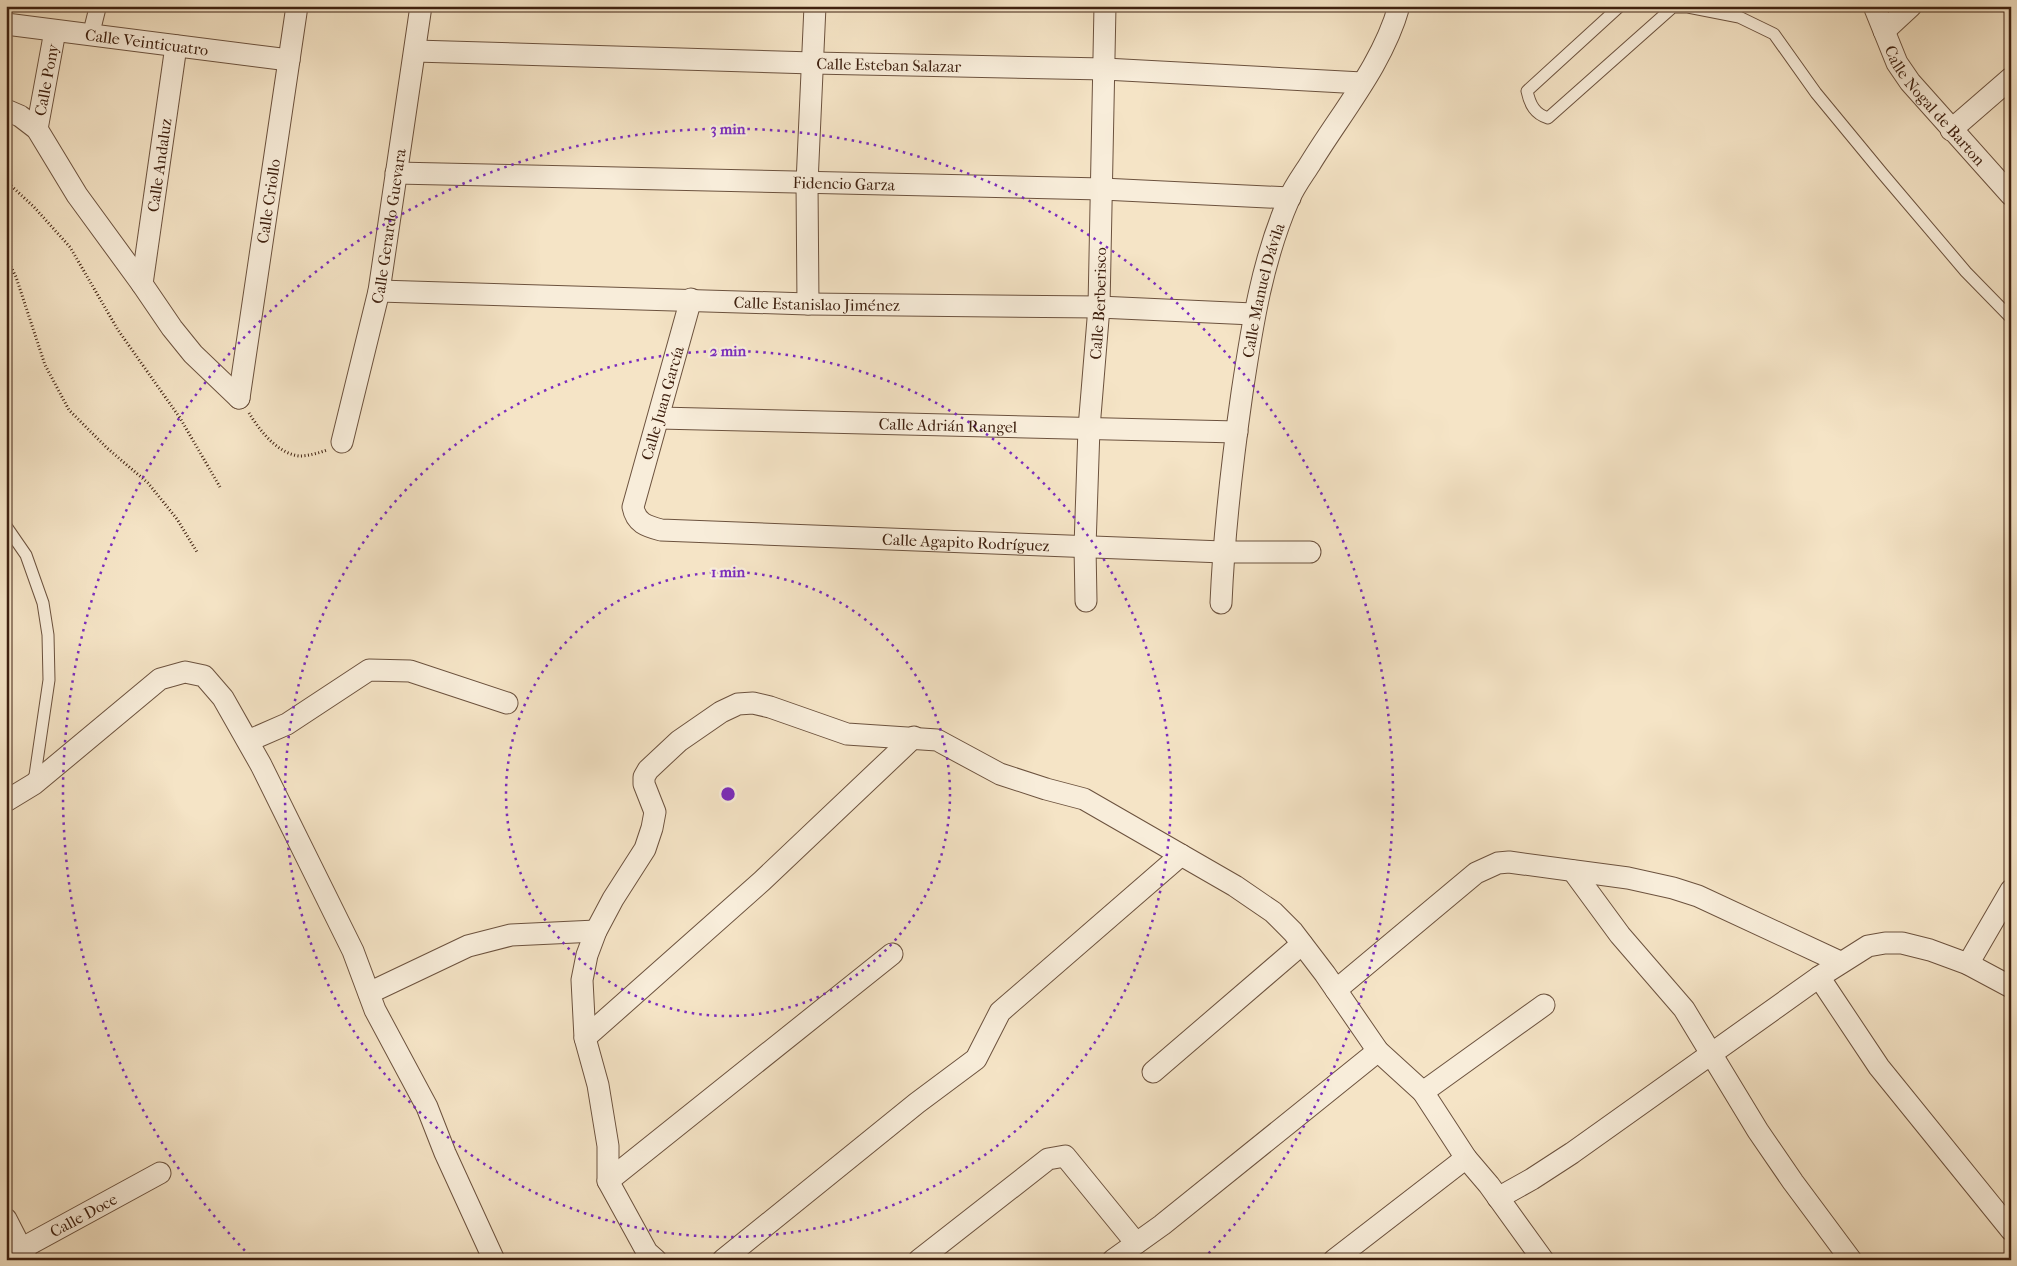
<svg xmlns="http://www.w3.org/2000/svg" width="2017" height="1266" viewBox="0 0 2017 1266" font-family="'IM FELL French Canon',serif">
	<rect width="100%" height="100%" fill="#f5e4c6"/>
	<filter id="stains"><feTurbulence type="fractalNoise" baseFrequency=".004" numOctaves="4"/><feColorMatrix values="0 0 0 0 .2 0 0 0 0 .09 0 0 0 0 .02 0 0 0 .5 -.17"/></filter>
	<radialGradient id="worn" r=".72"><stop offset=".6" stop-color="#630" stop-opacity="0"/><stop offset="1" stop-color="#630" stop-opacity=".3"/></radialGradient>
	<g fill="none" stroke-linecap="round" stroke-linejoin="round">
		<defs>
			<g id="service">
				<path d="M1620,6L1527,91C1530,105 1535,114 1548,118L1673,7H1688L1739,17L1774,34L1816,93L1882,173L1966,272L2011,318"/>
				<path d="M6,526L26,555L43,603L48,635L49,680L34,782"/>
			</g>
			<path id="pedestrian" d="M91,34L98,6"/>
			<g id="minor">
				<path id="s1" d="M1874,6L1897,63L1910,82L2011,195"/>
				<path id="s2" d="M6,24L289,60"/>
				<path d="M1884,31L1911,6"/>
				<path id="s3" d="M415,51L813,63L1105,69L1362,83"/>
				<path d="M6,110L20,116L37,129L77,195L142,284L172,328L193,354L239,398"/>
				<path id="s4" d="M37,129L55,31"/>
				<path d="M1951,130L2011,78"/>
				<path id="s5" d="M396,173L1102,189L1290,198"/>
				<path id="s6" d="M142,284L176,46"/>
				<path id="s7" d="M379,291L808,304L1099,307L1253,314"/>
				<path id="s8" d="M691,299L633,507C636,523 646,526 661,530L1223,552H1310"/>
				<path d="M808,304L807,183L815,6"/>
				<path id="s9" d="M239,398L297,6"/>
				<path id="s10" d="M659,418L1237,432"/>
				<path id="s11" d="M342,442L379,291L421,6"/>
				<path id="s12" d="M1086,601L1085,547L1089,428L1099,307L1105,6"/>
				<path id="s13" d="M1221,603C1224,533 1232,463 1242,393C1252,326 1262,261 1289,199C1294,187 1303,175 1310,164C1341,113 1383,64 1399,6"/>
				<path d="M248,741L287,724L369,670L410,671L507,703"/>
				<path d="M6,801L34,784L160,679L185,672L204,676L223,698L261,765L353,951L375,1010L427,1107L445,1153L494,1260"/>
				<path d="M1573,871L1620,935L1684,1009L1758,1131L1793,1182L1851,1260"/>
				<path d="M1968,964L2011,890"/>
				<path d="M1819,977L1879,1067L2011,1230"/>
				<path d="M1336,990L1476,873L1498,863L1509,862L1628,878L1673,888L1698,896L1840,962"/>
				<path d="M369,993L468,946L511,935L596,931"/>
				<path d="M585,1038L762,881L914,737"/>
				<path d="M1153,1072L1302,944"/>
				<path d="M1423,1092L1544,1005"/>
				<path d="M608,1181L892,954"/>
				<path d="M1498,1198L1532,1179L1572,1153L1819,977L1868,946L1885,943H1902L1930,950L1968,964L2011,987"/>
				<path d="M6,1219L27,1260"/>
				<path id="s14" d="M6,1257L160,1173"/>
				<path d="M656,1260L647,1252L608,1181V1146L598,1085L585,1038L582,980L587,955L596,931L613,899L645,849L652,828L655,812L644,784V777L648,770L679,741L721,712L738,704L753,703L770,707L847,734L937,740L1000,774L1046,789L1084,799L1235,886L1273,912L1293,932L1325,974L1378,1051L1423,1092L1466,1158L1489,1185L1543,1260"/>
				<path d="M723,1260L917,1103L976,1059L1000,1012L1181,855"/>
				<path d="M919,1260L1048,1159L1065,1156L1136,1243"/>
				<path d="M1113,1260L1162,1225L1378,1051"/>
				<path d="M1334,1260L1466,1158"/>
			</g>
		</defs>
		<!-- service casing -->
		<use href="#service" stroke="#6c523e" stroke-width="13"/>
		<!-- pedestrian casing -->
		<use href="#pedestrian" stroke="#6c523e" stroke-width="18"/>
		<!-- minor casing -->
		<use href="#minor" stroke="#6c523e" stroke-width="23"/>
		<!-- path -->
		<g stroke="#3f2110" stroke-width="3" stroke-dasharray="1 2.5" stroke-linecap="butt">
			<path d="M6,181L34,207L70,247L118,330L180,418L220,487"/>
			<path d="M6,257L16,277L45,365L69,410L107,448L148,483L177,519L197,552"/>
			<path d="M249,413C260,431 277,453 299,456C308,456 319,453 327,450"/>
		</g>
		<!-- service -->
		<use href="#service" stroke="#f8edda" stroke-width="11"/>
		<!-- pedestrian -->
		<use href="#pedestrian" stroke="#f8edda" stroke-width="16"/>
		<!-- minor -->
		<use href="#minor" stroke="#f8edda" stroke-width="21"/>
	</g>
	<!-- distance rings -->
	<g fill="none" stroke="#7b2cbf" stroke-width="2.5" stroke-dasharray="2.5 5">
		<circle cx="728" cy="794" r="222"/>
		<circle cx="728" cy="794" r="443"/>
		<path d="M250 1256A665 665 0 1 1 1206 1256"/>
	</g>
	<g text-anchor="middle" stroke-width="4.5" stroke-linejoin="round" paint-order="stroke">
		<!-- street labels -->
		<g font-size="16" fill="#3f2110" stroke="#f8edda">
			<text dy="6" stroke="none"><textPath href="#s2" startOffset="142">Calle Veinticuatro</textPath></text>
			<text dy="6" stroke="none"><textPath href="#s3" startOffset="474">Calle Esteban Salazar</textPath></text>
			<text dy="6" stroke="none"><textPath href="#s4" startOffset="50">Calle Pony</textPath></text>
			<text dy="6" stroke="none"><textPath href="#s1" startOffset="118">Calle Nogal de Barton</textPath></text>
			<text dy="6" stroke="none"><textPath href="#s6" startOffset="120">Calle Andaluz</textPath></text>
			<text dy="6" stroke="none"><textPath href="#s5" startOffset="448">Fidencio Garza</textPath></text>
			<text dy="6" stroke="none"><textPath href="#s9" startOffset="199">Calle Criollo</textPath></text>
			<text dy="6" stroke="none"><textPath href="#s11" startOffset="221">Calle Gerardo Guevara</textPath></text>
			<text dy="6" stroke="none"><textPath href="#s13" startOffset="316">Calle Manuel Dávila</textPath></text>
			<text dy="6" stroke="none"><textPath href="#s7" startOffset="438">Calle Estanislao Jiménez</textPath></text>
			<text dy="6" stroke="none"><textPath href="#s12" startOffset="298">Calle Berberisco</textPath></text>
			<text transform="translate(662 403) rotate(-74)" y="6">Calle Juan García</text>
			<text dy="6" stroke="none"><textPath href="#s10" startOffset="289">Calle Adrián Rangel</textPath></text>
			<text dy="6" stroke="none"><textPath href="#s8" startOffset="560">Calle Agapito Rodríguez</textPath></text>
			<text dy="6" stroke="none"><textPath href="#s14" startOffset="88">Calle Doce</textPath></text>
		</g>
	</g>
	<circle cx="728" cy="794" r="8" fill="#7b2cbf" stroke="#f8edda" stroke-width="2.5"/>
	<g font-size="15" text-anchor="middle" font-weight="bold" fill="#7b2cbf" stroke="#f8edda" stroke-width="4.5" stroke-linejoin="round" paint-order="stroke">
		<text x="728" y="134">3 min</text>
		<text x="728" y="356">2 min</text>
		<text x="728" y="577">1 min</text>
	</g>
	<!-- margin -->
	<rect width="2017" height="1266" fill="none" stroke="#f5e4c6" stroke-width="25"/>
	<rect x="8" y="8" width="2002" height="1251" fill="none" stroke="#3f2110" stroke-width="2.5"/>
	<rect x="12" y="12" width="1992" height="1241" fill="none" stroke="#3f2110"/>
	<rect width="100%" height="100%" filter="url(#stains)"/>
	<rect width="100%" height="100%" fill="url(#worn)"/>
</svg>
